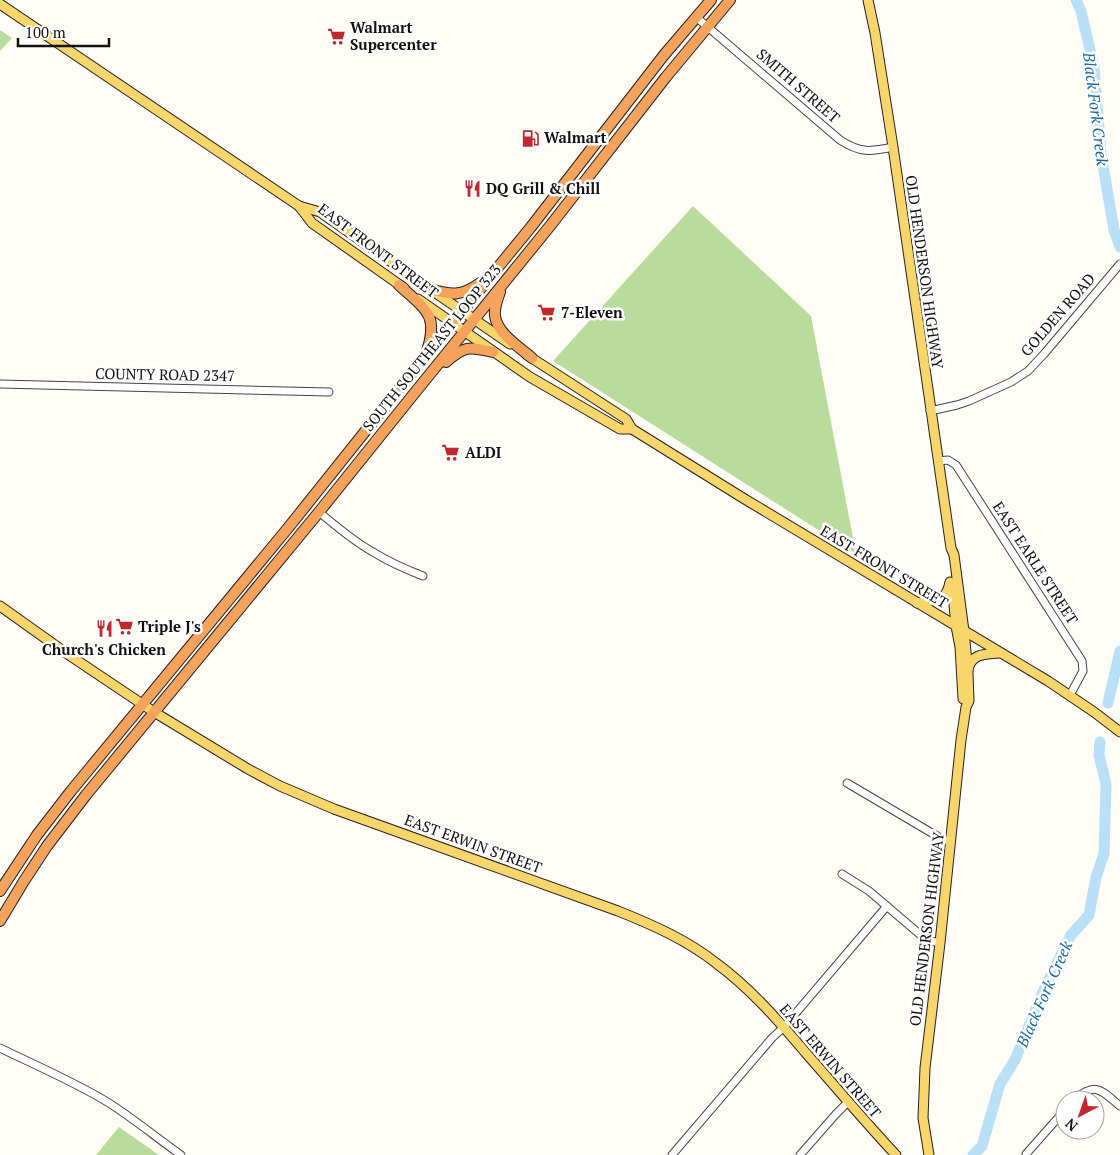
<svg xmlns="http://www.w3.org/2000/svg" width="1120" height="1155" viewBox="0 0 1120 1155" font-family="'PT Serif',serif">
	<rect width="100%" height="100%" fill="#fffdf5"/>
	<!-- forest -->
	<g fill="#b9dc9c">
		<path d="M0,30L12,38L0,51Z"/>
		<path d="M693,206L811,316L856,554L553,361Z"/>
		<path d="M119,1127L159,1155H96Z"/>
	</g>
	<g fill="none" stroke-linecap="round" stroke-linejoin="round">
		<!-- river -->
		<g stroke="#b9e0f7" stroke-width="11">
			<path d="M1076,0L1081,11L1094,67L1101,154L1114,230L1120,247"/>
			<path d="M1108,703L1120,651"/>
			<path d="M973,1155L982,1146L1000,1084L1015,1060L1042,994L1071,935L1089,915L1096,877L1104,854L1106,784L1099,755L1100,742"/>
		</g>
		<defs>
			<g id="minor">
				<path d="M696,17L840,140C860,153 870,152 893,147"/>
				<path d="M0,384L329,392"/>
				<path d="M930,411L957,405L969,401L1011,382L1028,371L1044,354L1120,264"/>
				<path d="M938,461L948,460L956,465L1082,661L1083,671L1070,695"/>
				<path d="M319,512C336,526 353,541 373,552C389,562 405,569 423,576"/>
				<path d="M847,783L942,839L951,842"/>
				<path d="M842,874L869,891L923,937L931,941L940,943"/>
				<path d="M0,1048C37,1066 75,1082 109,1103C134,1119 157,1138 181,1155"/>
				<path d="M1074,1100C1096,1081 1101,1090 1120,1106"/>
				<path d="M672,1155L772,1038L784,1027L887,906"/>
				<path d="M800,1155L836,1114L848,1102"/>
				<path d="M1027,1155L1026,1154L1065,1110"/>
			</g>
			<g id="major">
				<path d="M868,0L875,33L893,147L951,548L954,555L964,631L968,673L969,701L966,707L961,740L940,943L925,1068L923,1118L929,1155"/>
				<path d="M0,4L299,206L312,223L404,288"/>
				<path d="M299,206L320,212L430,289L510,344"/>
				<path d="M418,299L530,377L620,429H632"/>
				<path d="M527,355L626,419L632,429L743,498L1048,681L1094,712L1120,732"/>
				<path d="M952,583L956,626L960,647L963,699"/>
				<path d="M917,603C935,600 946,603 950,582"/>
				<path d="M0,606L66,653L154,712L248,769L280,786L334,809L618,911C653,925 687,940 716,963C750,988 778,1020 805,1052C835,1086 865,1122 896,1155"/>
				<path d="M968,670C971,653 986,654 1000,653"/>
			</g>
			<g id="highway">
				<path d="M399,285C425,309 439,314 427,351"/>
				<path d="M430,289C451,295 461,297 480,283"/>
				<path d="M500,292C497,300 494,308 495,316C497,333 519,347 532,358"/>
				<path d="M446,362C465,345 470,347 493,352"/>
				<path d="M0,891L37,835L71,791L288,528L427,354L531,227L664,55L711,0"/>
				<path d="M0,921L24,881L47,846L86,795L319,512L417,390L550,226L666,77L730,0"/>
			</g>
		</defs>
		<!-- minor casing -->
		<use href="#minor" stroke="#444" stroke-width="9"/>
		<!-- major casing -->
		<use href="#major" stroke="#222" stroke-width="11"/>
		<!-- highway casing -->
		<use href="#highway" stroke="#222" stroke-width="12"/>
		<!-- minor -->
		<use href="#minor" stroke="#fff" stroke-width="7"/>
		<!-- major -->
		<use href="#major" stroke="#f9d66b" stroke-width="9"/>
		<!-- highway -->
		<use href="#highway" stroke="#f5a25d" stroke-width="10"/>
	</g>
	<!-- icons -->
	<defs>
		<symbol id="supermarket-bare" viewBox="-9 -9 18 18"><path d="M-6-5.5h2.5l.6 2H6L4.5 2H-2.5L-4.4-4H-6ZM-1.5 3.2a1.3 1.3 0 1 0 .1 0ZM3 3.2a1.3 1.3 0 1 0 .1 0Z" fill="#c4262e" stroke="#fff" stroke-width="2.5" paint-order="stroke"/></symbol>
		<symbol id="fuel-bare" viewBox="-9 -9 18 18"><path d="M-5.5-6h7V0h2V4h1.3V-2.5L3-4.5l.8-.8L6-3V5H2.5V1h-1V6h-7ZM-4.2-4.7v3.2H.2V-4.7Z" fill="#c4262e" stroke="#fff" stroke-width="2.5" paint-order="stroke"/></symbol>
		<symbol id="restaurant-bare" viewBox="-9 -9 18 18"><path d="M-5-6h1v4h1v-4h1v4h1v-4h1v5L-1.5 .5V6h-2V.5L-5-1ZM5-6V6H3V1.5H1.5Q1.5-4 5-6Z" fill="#c4262e" stroke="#fff" stroke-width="2.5" paint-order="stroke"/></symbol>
	</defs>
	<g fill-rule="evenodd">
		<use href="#supermarket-bare" x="324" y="24" width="25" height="25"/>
		<use href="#fuel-bare" x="518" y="126" width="25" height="25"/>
		<use href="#restaurant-bare" x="460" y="176" width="25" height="25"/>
		<use href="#supermarket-bare" x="534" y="300" width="25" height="25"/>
		<use href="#supermarket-bare" x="438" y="440" width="25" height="25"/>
		<use href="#supermarket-bare" x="112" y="614" width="25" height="25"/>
		<use href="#restaurant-bare" x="92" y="616" width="25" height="25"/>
	</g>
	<g text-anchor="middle" stroke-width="5" stroke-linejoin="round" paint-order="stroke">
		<!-- poi labels -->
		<g font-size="15" font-weight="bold" fill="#111" stroke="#fff" text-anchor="start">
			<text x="350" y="33">Walmart<tspan x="350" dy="17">Supercenter</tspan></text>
			<text x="544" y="143">Walmart</text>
			<text x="486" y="194">DQ Grill &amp; Chill</text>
			<text x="561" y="318">7-Eleven</text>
			<text x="465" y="458">ALDI</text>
			<text x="138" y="632">Triple J's</text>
			<text x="104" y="655" text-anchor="middle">Church's Chicken</text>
		</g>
		<!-- street labels -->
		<g font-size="15" fill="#111" stroke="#fff">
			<text transform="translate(798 86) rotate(41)" y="5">SMITH STREET</text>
			<text transform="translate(378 251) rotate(37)" y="5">EAST FRONT STREET</text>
			<text transform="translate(924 272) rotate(82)" y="5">OLD HENDERSON HIGHWAY</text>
			<text transform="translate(1058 315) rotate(-49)" y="5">GOLDEN ROAD</text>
			<text transform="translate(432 348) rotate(-51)" y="5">SOUTH SOUTHEAST LOOP 323</text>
			<text transform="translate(165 375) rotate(1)" y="5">COUNTY ROAD 2347</text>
			<text transform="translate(1035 563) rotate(57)" y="5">EAST EARLE STREET</text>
			<text transform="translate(884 567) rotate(31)" y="5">EAST FRONT STREET</text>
			<text transform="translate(473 844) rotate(20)" y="5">EAST ERWIN STREET</text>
			<text transform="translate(927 929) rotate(-83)" y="5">OLD HENDERSON HIGHWAY</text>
			<text transform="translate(830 1061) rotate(49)" y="5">EAST ERWIN STREET</text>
		</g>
		<!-- water labels -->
		<g font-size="16" font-style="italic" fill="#1768a6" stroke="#fff">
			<text transform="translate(1096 109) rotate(83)" y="6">Black Fork Creek</text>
			<text transform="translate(1044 994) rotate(-66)" y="6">Black Fork Creek</text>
		</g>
	</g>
	<!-- north arrow -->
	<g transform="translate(1080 1115) rotate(221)"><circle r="24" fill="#ffffff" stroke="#a0a0a0"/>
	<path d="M0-4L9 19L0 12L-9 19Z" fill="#c4262e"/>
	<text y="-8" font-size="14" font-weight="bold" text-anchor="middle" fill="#111111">N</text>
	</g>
	<!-- scale -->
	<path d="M18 38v8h91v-8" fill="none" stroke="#111111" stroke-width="2.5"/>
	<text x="25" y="38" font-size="15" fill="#111111" stroke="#ffffff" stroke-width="4" paint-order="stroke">100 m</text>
</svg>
